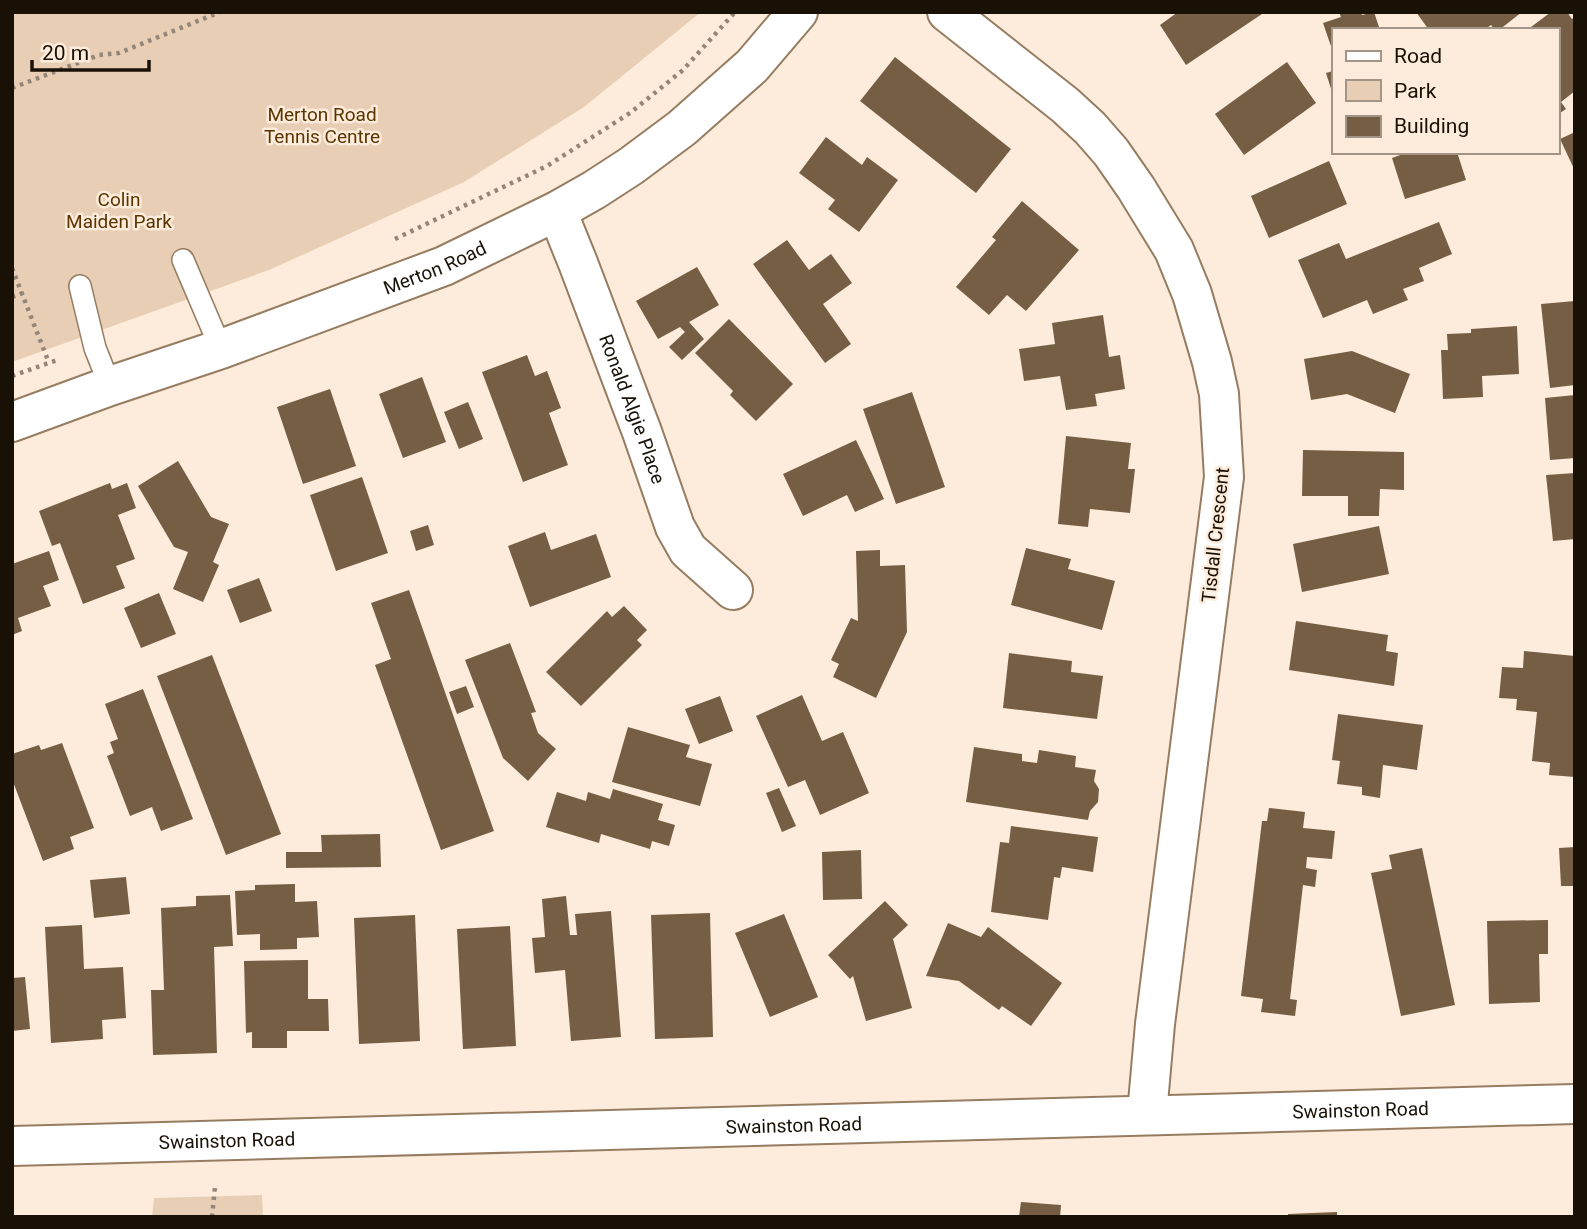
<svg xmlns="http://www.w3.org/2000/svg" width="1587" height="1229" viewBox="0 0 1587 1229" font-family="Roboto,sans-serif">
	<rect width="100%" height="100%" fill="#fdecdb"/>
	<!-- green -->
	<g fill="#e8ceb4">
		<path d="M12,12H701L584,107L464,182L269,270L12,362Z"/>
		<path d="M262,1195L263,1217H152L154,1198Z"/>
	</g>
	<!-- building -->
	<g fill="#765e44">
		<path d="M1178,12H1261L1262,14L1186,65L1160,25Z"/>
		<path d="M1339,12H1361L1362,15L1374,12L1380,30H1333V52L1323,23L1341,17Z"/>
		<path d="M1416,12H1522L1499,30H1495L1491,25L1484,30H1429Z"/>
		<path d="M1551,12H1567L1572,19L1575,17V91L1561,102L1566,109L1557,115V30H1527Z"/>
		<path d="M895,57L1011,149L976,193L860,101Z"/>
		<path d="M1287,62L1316,103L1244,155L1215,114Z"/>
		<path d="M1333,71V95L1326,73Z"/>
		<path d="M1575,132V171L1560,139Z"/>
		<path d="M826,137L862,165L867,157L898,180L859,232L828,209L835,200L799,173Z"/>
		<path d="M1403,152H1457L1466,180L1405,199L1392,158L1403,154Z"/>
		<path d="M1329,161L1347,204L1269,238L1251,196Z"/>
		<path d="M1022,201L1079,250L1026,311L1007,295L989,315L956,287L996,240L992,237Z"/>
		<path d="M1439,222L1452,254L1419,268L1424,281L1403,289L1408,300L1373,314L1367,300L1323,318L1298,260L1339,243L1346,259Z"/>
		<path d="M787,240L809,270L831,254L852,283L823,304L851,344L825,363L753,264Z"/>
		<path d="M697,267L719,305L689,322L704,339L682,360L669,347L685,332L680,327L658,339L636,301Z"/>
		<path d="M1575,301V385L1550,388L1541,304Z"/>
		<path d="M1103,315L1109,357L1120,355L1125,389L1095,394L1097,406L1066,410L1060,376L1024,381L1019,349L1055,344L1052,323Z"/>
		<path d="M729,319L793,384L756,421L730,395L733,391L695,353Z"/>
		<path d="M1517,326L1519,374L1482,376L1483,397L1443,399L1441,350H1448L1447,334L1471,333V329Z"/>
		<path d="M1352,351L1410,374L1395,413L1347,394L1311,400L1304,359Z"/>
		<path d="M527,355L535,376L547,371L561,408L549,413L568,465L523,482L482,372Z"/>
		<path d="M422,377L446,442L403,458L379,394Z"/>
		<path d="M330,389L356,466L303,484L277,407Z"/>
		<path d="M912,392L945,487L896,504L863,409Z"/>
		<path d="M1575,395V458L1550,460L1545,398Z"/>
		<path d="M468,402L483,439L459,449L444,412Z"/>
		<path d="M1066,436L1131,443L1128,469H1135L1130,513L1090,509L1088,527L1058,524Z"/>
		<path d="M856,440L884,499L855,512L847,495L803,516L783,474Z"/>
		<path d="M1303,450L1404,452V490L1380,489L1379,516H1348V496H1302Z"/>
		<path d="M178,461L211,517L229,524L213,562L219,565L203,602L173,589L188,552L174,547L138,486Z"/>
		<path d="M1575,473V539L1553,541L1546,475Z"/>
		<path d="M362,477L388,553L336,571L310,495Z"/>
		<path d="M110,483L112,489L127,483L136,508L118,515L135,559L116,566L125,588L83,604L60,543L52,546L39,511Z"/>
		<path d="M428,525L434,545L416,551L410,531Z"/>
		<path d="M1379,526L1389,574L1302,592L1293,544Z"/>
		<path d="M545,532L551,550L596,534L611,577L530,607L508,546Z"/>
		<path d="M1026,548L1071,559L1068,569L1115,581L1102,630L1011,605Z"/>
		<path d="M880,550V566L905,565L907,632L876,698L833,677L839,664L831,660L851,618L858,621L856,551Z"/>
		<path d="M49,551L59,580L43,586L51,606L18,618L22,631L12,635V564Z"/>
		<path d="M259,578L272,611L240,623L227,590Z"/>
		<path d="M409,590L494,831L441,850L375,665L391,659L371,603Z"/>
		<path d="M159,593L176,634L141,648L124,608Z"/>
		<path d="M624,606L647,630L637,640L642,645L581,706L546,672L607,611L612,617Z"/>
		<path d="M1296,621L1388,635L1386,651L1398,653L1394,686L1289,670Z"/>
		<path d="M510,643L536,712L531,713L538,733L556,749L528,781L503,758L465,660Z"/>
		<path d="M1524,651L1575,656V777L1549,775L1550,763L1532,761L1537,712L1516,710L1517,699L1499,698L1502,667L1523,668Z"/>
		<path d="M1009,653L1072,661L1071,672L1103,676L1097,719L1003,708Z"/>
		<path d="M212,655L281,834L226,855L157,676Z"/>
		<path d="M466,686L474,707L457,714L449,692Z"/>
		<path d="M143,689L193,819L161,831L152,807L130,816L107,756L114,753L110,742L118,739L105,704Z"/>
		<path d="M802,695L822,741L843,732L869,793L820,815L805,780L788,787L756,716Z"/>
		<path d="M720,696L733,731L699,744L685,709Z"/>
		<path d="M1338,714L1423,725L1417,770L1383,765L1380,798L1362,795V787L1337,784L1340,761L1332,760Z"/>
		<path d="M628,727L690,745L686,757L712,764L700,806L612,782Z"/>
		<path d="M62,743L94,828L70,837L74,849L43,861L12,779V754L39,745L41,750Z"/>
		<path d="M974,747L1022,754V761L1037,763L1039,750L1076,756L1075,767L1096,770L1094,781L1099,789L1098,802L1090,811L1088,820L966,802Z"/>
		<path d="M779,788L796,826L782,832L766,793Z"/>
		<path d="M613,789L663,804L658,820L675,825L669,846L652,841L650,849L601,834L599,843L546,827L557,792L586,801L588,792L610,799Z"/>
		<path d="M1269,808L1305,812L1303,828L1335,831L1332,859L1307,857L1306,868L1317,870L1315,887L1303,885L1290,999L1297,1000L1295,1016L1261,1012L1263,999L1241,996L1262,821H1267Z"/>
		<path d="M1011,826L1098,837L1093,872L1062,867L1060,878L1054,877L1048,920L991,912L1000,842L1009,843Z"/>
		<path d="M380,834L381,867L286,868V852H322L321,835Z"/>
		<path d="M1575,847V886H1561L1559,848Z"/>
		<path d="M1422,848L1455,1005L1401,1016L1371,873L1392,869L1389,855Z"/>
		<path d="M861,850L862,899L823,900L822,852Z"/>
		<path d="M126,877L130,914L94,918L90,880Z"/>
		<path d="M295,884V902L317,901L319,937L297,938V949L260,950V934L237,935L235,891L255,890V885Z"/>
		<path d="M230,895L233,946L214,947L217,1053L153,1055L151,990H164L161,908L196,906V896Z"/>
		<path d="M566,896L570,935H577L575,914L611,911L621,1037L571,1041L565,970L535,973L532,938L545,937L542,899Z"/>
		<path d="M885,901L908,925L893,939L912,1008L866,1021L853,976L850,979L828,955Z"/>
		<path d="M710,913L713,1037L655,1039L651,915Z"/>
		<path d="M784,914L818,997L770,1017L735,933Z"/>
		<path d="M415,915L420,1041L359,1044L354,918Z"/>
		<path d="M1548,920V954H1539L1540,1002L1489,1004L1487,921Z"/>
		<path d="M948,923L981,937L988,927L1062,983L1031,1026L1002,1006L999,1010L959,981L926,976Z"/>
		<path d="M82,925L84,969L123,967L126,1018L102,1020L103,1039L51,1043L45,927Z"/>
		<path d="M510,926L516,1046L463,1049L457,929Z"/>
		<path d="M308,960V999H328L329,1031H287V1048H252V1032L246,1033L244,961Z"/>
		<path d="M25,977L30,1029L12,1031V978Z"/>
		<path d="M1021,1202L1061,1205L1060,1217H1019Z"/>
		<path d="M1337,1212V1217H1288V1214Z"/>
	</g>
	<g fill="none" stroke-linecap="round" stroke-linejoin="round">
		<defs>
			<g id="service">
				<path d="M183,260L221,349"/>
				<path d="M80,286L95,348L110,386"/>
			</g>
			<g id="minor">
				<path d="M947,12L1065,105L1090,128L1111,152L1136,188L1174,250L1192,294L1212,362L1219,394L1224,477L1155,1024L1147,1114"/>
				<path id="s1" d="M557,211L578,263L642,432L675,527L688,550L733,590"/>
				<path id="s2" d="M12,1146L1575,1104"/>
			</g>
			<g id="secondary">
				<path id="s3" d="M12,422L110,386L221,349L444,266L557,211L594,190L631,166L682,128L752,66L798,12"/>
			</g>
		</defs>
		<!-- service casing -->
		<use href="#service" stroke="#967d62" stroke-width="24"/>
		<!-- minor casing -->
		<use href="#minor" stroke="#967d62" stroke-width="42"/>
		<!-- secondary casing -->
		<use href="#secondary" stroke="#967d62" stroke-width="42"/>
		<!-- path -->
		<g stroke="#938678" stroke-width="4.5" stroke-dasharray="3.5 5" stroke-linecap="butt">
			<path d="M12,88L99,55L119,53L220,12"/>
			<path d="M395,239L547,166L630,113L683,70L735,12"/>
			<path d="M12,268L49,363"/>
			<path d="M12,297L23,293"/>
			<path d="M12,376L57,360"/>
			<path d="M212,1217L215,1187"/>
		</g>
		<!-- service -->
		<use href="#service" stroke="#fff" stroke-width="21"/>
		<!-- minor -->
		<use href="#minor" stroke="#fff" stroke-width="38"/>
		<!-- secondary -->
		<use href="#secondary" stroke="#fff" stroke-width="38"/>
	</g>
	<g text-anchor="middle" stroke-width="5" stroke-linejoin="round" paint-order="stroke">
		<!-- park labels -->
		<g font-size="19" fill="#5b3500" stroke="#fdecdb">
			<text x="322" y="121">Merton Road<tspan x="322" dy="22">Tennis Centre</tspan></text>
			<text x="119" y="206">Colin<tspan x="119" dy="22">Maiden Park</tspan></text>
		</g>
		<!-- street labels -->
		<g font-size="19" fill="#191006" stroke="#fdecdb">
			<text dy="7" stroke="none"><textPath href="#s3" startOffset="450">Merton Road</textPath></text>
			<text dy="7" stroke="none"><textPath href="#s1" startOffset="212">Ronald Algie Place</textPath></text>
			<text transform="translate(1215 535) rotate(-84)" y="7">Tisdall Crescent</text>
			<text dy="7" stroke="none"><textPath href="#s2" startOffset="1349">Swainston Road</textPath></text>
			<text dy="7" stroke="none"><textPath href="#s2" startOffset="782">Swainston Road</textPath></text>
			<text dy="7" stroke="none"><textPath href="#s2" startOffset="215">Swainston Road</textPath></text>
		</g>
	</g>
	<!-- border -->
	<rect width="1587" height="1229" fill="none" stroke="#191006" stroke-width="28"/>
	<!-- legend -->
	<rect x="1332" y="28" width="228" height="126" fill="#fdecdb" stroke="#a29486" stroke-width="2"/>
	<rect x="1346" y="51" width="35" height="10" fill="#ffffff" stroke="#a29486" stroke-width="2"/>
	<text x="1394" y="63" font-size="21" fill="#191006">Road</text>
	<rect x="1346" y="80" width="35" height="21" fill="#e8ceb4" stroke="#a29486" stroke-width="2"/>
	<text x="1394" y="98" font-size="21" fill="#191006">Park</text>
	<rect x="1346" y="116" width="35" height="21" fill="#765e44" stroke="#a29486" stroke-width="2"/>
	<text x="1394" y="133" font-size="21" fill="#191006">Building</text>
	<!-- scale -->
	<path d="M32 60v10h117v-10" fill="none" stroke="#191006" stroke-width="3.5"/>
	<text x="42" y="60" font-size="21" fill="#191006" stroke="#fdecdb" stroke-width="5" paint-order="stroke">20 m</text>
</svg>
